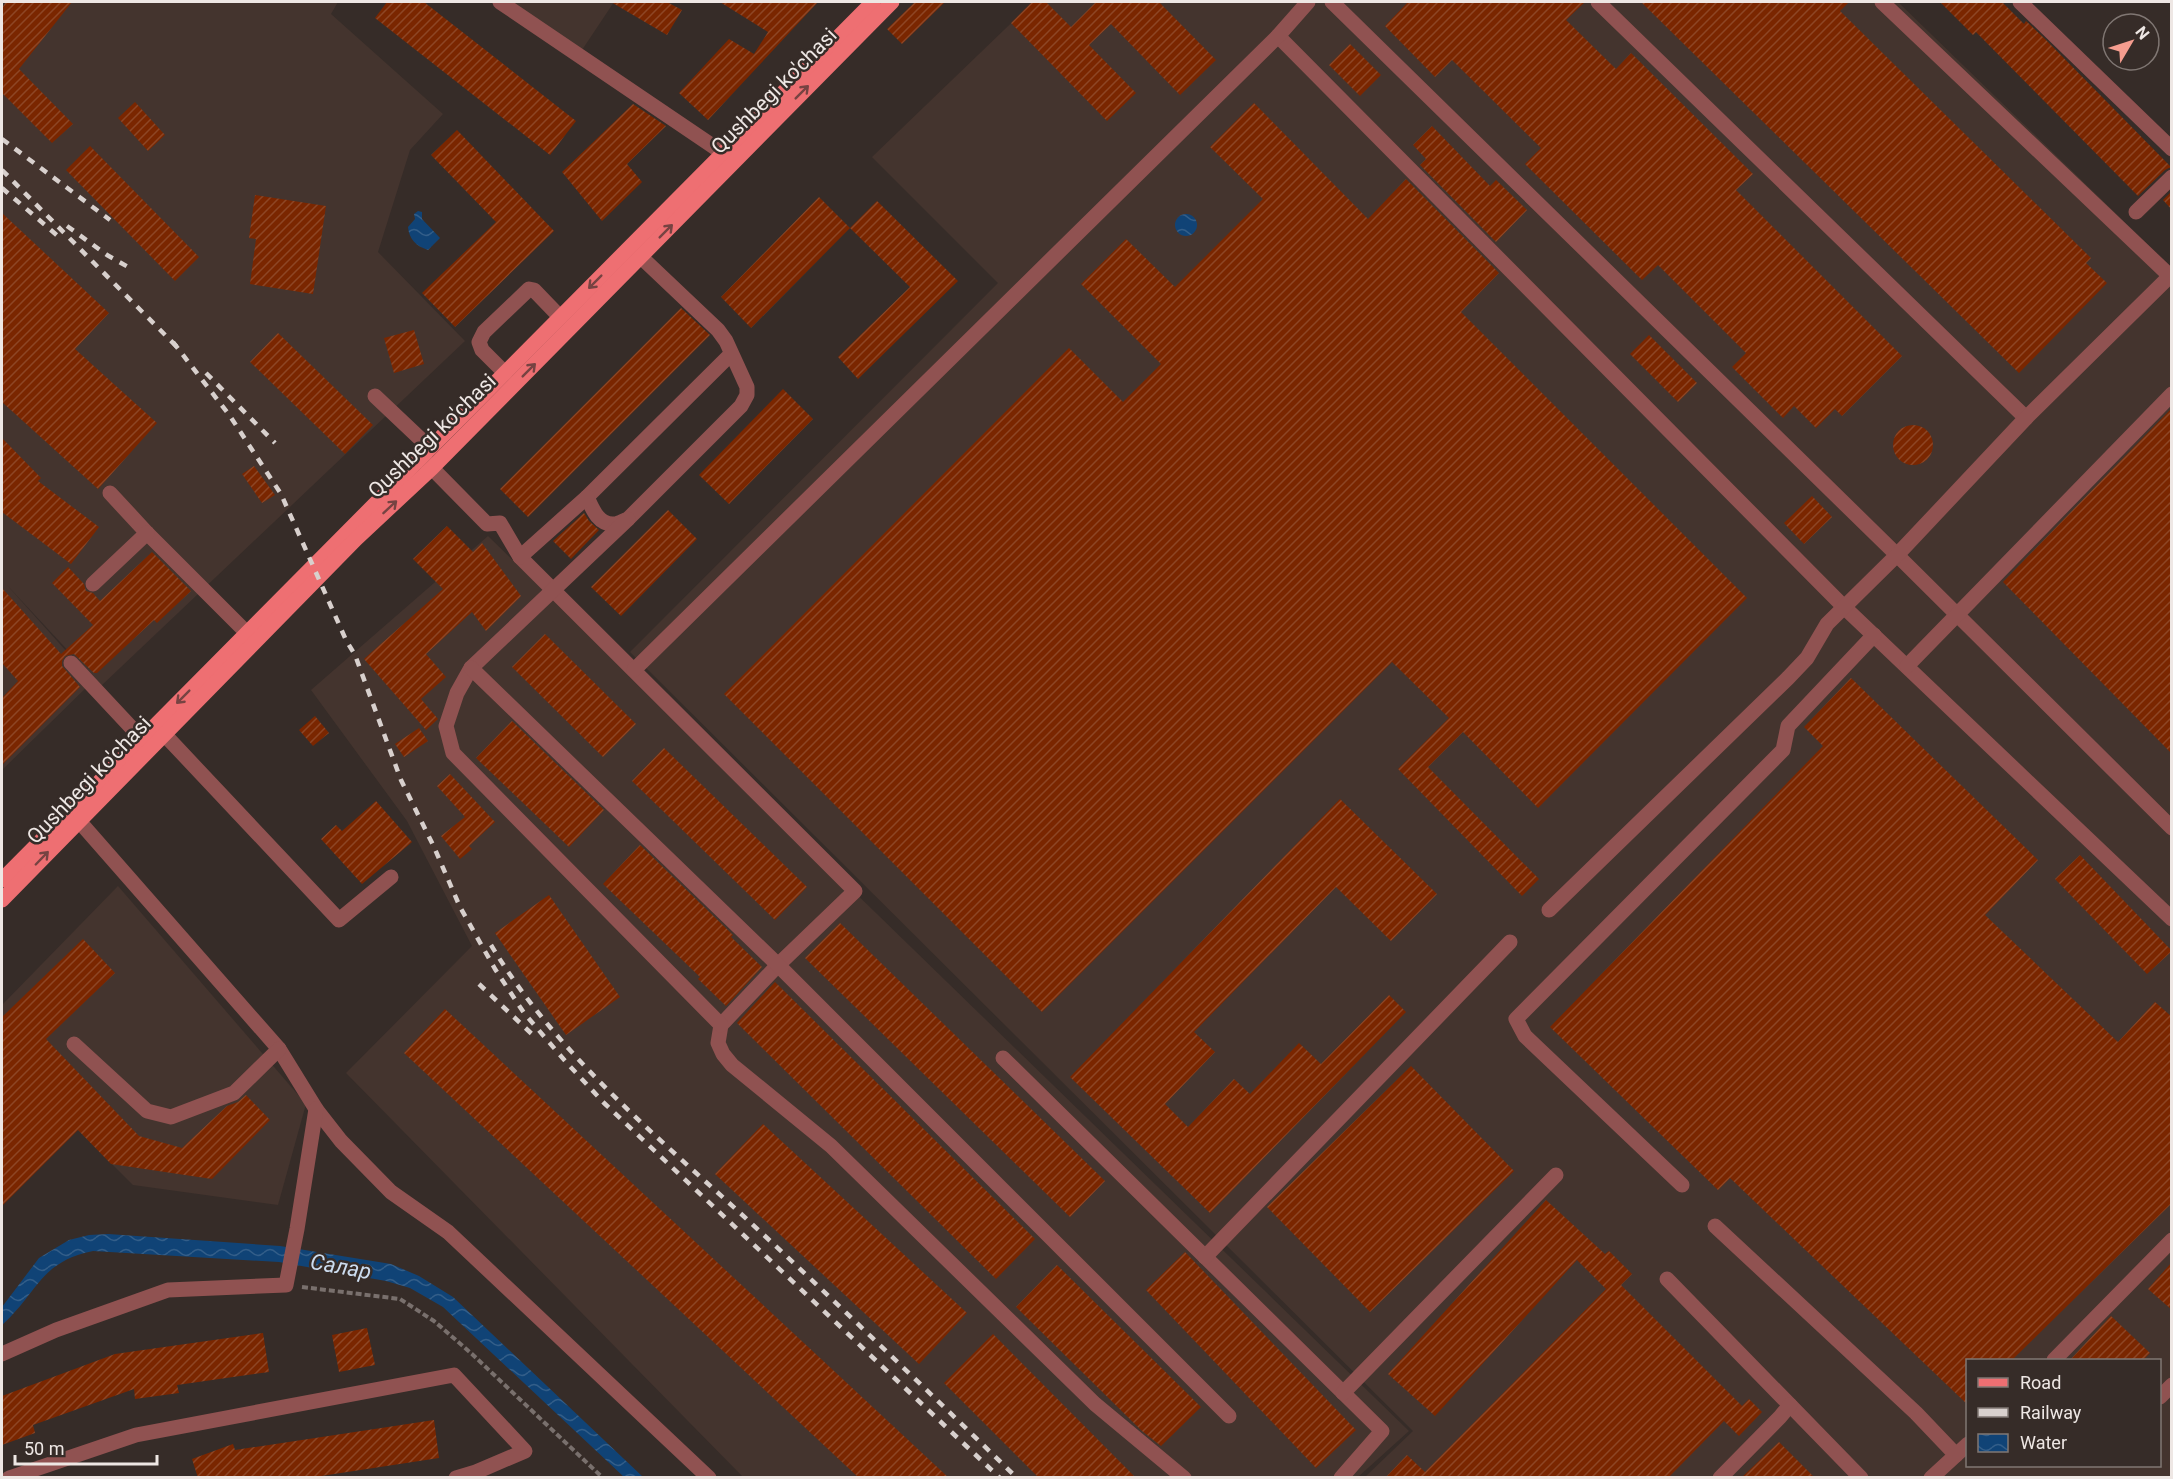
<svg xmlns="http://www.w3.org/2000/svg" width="2173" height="1479" viewBox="0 0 2173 1479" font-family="Roboto,sans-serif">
	<defs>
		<pattern id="water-waves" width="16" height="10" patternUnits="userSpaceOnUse" patternTransform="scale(1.5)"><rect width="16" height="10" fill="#104376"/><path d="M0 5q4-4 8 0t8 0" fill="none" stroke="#335e89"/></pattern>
		<pattern id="building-hatch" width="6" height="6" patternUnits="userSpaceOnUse" patternTransform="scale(1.5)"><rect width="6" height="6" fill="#7a2600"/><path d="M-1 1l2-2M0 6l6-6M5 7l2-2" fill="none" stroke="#8d4625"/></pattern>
	</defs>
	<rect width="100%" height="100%" fill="#362c28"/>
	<!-- built -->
	<g fill="#44342e" fill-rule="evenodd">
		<path d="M2,2H338L331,14L443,114L410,150L378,252L465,341L101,686L6,584L93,681L2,770Z"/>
		<path d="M505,2H614L582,50Z"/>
		<path d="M1033,2H1898L2171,267V1477H1365L1413,1431L630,652L998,283L872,157ZM1968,1360H2160V1466H1968Z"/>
		<path d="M488,536L1409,1431L1358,1477H743L346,1073L472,946L407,821L311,690Z"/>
		<path d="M118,886L306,1104L278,1205L133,1185L2,1054V1005Z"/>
	</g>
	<!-- water -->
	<g fill="url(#water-waves)">
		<path d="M418,211L422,212V219L440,238L428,250C416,246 409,239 408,227L415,219L414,214Z"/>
		<circle cx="1186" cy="225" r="11"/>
		<path d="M108,1234L280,1246L391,1264L419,1276L453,1297L643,1477H624L443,1307L410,1288L386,1281L279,1262L93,1251C39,1262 38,1293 2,1325V1307L39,1258L69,1240L89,1235Z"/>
	</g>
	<!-- building -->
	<g fill="url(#building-hatch)">
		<path d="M6,2H72L19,69L73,124L52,143L2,93V8Z"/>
		<path d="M387,2H424L576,121L550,155L375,18Z"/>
		<path d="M611,2H667L682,10L667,35Z"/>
		<path d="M720,2H818L708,120L679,93L729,39L754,54L768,32Z"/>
		<path d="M915,2H945L902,44L887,29Z"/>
		<path d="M1032,2H1046L1071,27L1096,2H1159L1216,60L1180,95L1111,24L1089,45L1136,93L1107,121L1011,23Z"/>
		<path d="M1408,2H1585L1566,20L1616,69L1631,53L1753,174L1736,190L1902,356L1842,416L1835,409L1816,428L1794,406L1783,418L1732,367L1746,353L1658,265L1642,280L1525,164L1541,148L1452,60L1435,77L1385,26Z"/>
		<path d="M1641,2H1849L1840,11L2091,258L2086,263L2107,283L2019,373Z"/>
		<path d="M1940,2H2002L2024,24L2026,21L2045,39L2171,167L2165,170L2138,196L1976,32L1973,35Z"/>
		<path d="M1350,44L1381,75L1360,96L1329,65Z"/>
		<path d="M135,102L165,135L148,151L118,118Z"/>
		<path d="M1254,103L1368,219L1406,179L1499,273L1461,312L1747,598L1538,808L1463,732L1428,767L1539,879L1522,896L1398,769L1449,718L1392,662L1042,1012L724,694L1069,348L1123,402L1161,364L1081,284L1126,239L1175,287L1263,199L1210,147Z"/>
		<path d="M633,104L666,126L627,164L642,182L602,221L562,172Z"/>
		<path d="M1432,126L1490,186L1496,180L1527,210L1496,242L1420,165L1426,159L1413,145Z"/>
		<path d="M457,130L554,231L455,327L422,293L496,222L431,155Z"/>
		<path d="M90,146L199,257L175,281L66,170Z"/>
		<path d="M2172,191V210L2163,200Z"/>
		<path d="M255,195L326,206L313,294L250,284L256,239L249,238Z"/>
		<path d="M819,197L850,228L751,328L721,297Z"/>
		<path d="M877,201L958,281L858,379L838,357L910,287L850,228Z"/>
		<path d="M2,213L109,313L75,349L157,423L98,489L2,402Z"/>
		<path d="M681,308L710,335L528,517L500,489Z"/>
		<path d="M414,330L424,364L394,373L384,338Z"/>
		<path d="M278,333L373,425L345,454L250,362Z"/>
		<path d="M1649,335L1697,383L1678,402L1630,354Z"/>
		<path d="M783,389L813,419L729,504L699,475Z"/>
		<path d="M2172,408V754L2003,582Z"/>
		<circle cx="1913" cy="445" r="20"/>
		<path d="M2,438L41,478L38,481L99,527L71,564L2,512Z"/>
		<path d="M254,466L275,495L262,503L242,474Z"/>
		<path d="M1812,496L1832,517L1804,544L1784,523Z"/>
		<path d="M668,510L697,539L621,616L591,587Z"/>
		<path d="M584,513L589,521L599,530L571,559L553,541Z"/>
		<path d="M447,526L473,552L482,543L521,596L486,631L472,612L426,654L446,677L421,699L438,719L426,730L364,659L443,589L413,559Z"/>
		<path d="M152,552L191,591L157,623L154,620L97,673H94L74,654L65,656L62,661V666L80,687L2,765V698L18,681L2,663V588L61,654L93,625L52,583L68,567L84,584L86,591L93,593L100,601Z"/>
		<path d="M545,634L636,724L603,757L512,667Z"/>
		<path d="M1851,678L2038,860L1985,915L2118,1042L2155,1002L2172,1017V1203L2012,1360H1968V1405L1730,1178L1718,1190L1550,1027L1823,746L1804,727Z"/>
		<path d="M315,716L329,733L313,746L299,730Z"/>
		<path d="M512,721L604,810L569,847L476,758Z"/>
		<path d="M419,728L428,741L404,757L395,744Z"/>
		<path d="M664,748L807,887L775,920L632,781Z"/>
		<path d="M450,774L495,822L469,846L472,849L460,859L441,836L465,817L437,786Z"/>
		<path d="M1340,799L1437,894L1391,941L1336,887L1194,1032L1215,1052L1165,1104L1188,1127L1234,1079L1250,1094L1299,1043L1321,1064L1389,995L1406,1012L1210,1213L1070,1077Z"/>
		<path d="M376,801L412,842L362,884L321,839L336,825L342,831Z"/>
		<path d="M640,845L733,935L731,937L762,967L726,1006L698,979L700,977L603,884Z"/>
		<path d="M2080,855L2172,951L2147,974L2055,879Z"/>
		<path d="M549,895L620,997L566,1035L495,933Z"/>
		<path d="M840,923L1105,1181L1070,1217L805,958Z"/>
		<path d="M83,939L115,973L46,1039L139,1136L182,1148L227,1106L238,1102L246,1095L270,1120L212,1179L111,1164L78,1130L2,1206V1017Z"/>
		<path d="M775,982L1035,1239L996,1279L737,1023Z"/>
		<path d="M445,1009L949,1478H859L404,1053Z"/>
		<path d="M1411,1066L1514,1171L1370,1312L1267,1207Z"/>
		<path d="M763,1124L967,1313L919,1364L715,1174Z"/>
		<path d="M1546,1200L1605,1254L1609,1251L1632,1274L1621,1285L1742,1406L1749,1399L1762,1412L1739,1436L1724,1421L1668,1478H1385L1407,1455L1425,1472L1606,1289L1577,1260L1435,1416L1388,1374Z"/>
		<path d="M1185,1252L1356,1430L1316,1468L1146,1290Z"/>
		<path d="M2172,1262V1310L2148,1289Z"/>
		<path d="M1057,1265L1201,1407L1161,1446L1142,1431L1016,1307Z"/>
		<path d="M2111,1316L2150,1353L2143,1360H2070Z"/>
		<path d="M367,1328L375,1365L339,1372L332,1335Z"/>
		<path d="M263,1333L269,1372L177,1385L179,1393L135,1399L134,1389L33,1425L35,1433L2,1445V1396L115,1354Z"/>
		<path d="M993,1334L1136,1478H1039L944,1383Z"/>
		<path d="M434,1420L439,1458L308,1478H198L192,1459L233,1444L235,1450Z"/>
		<path d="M1779,1442L1815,1478H1741Z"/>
	</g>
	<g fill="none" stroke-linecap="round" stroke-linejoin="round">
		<!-- path -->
		<path stroke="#79706d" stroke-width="4" stroke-dasharray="6 3" stroke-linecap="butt" d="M302,1287L400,1299L434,1321L472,1354L603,1478"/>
		<!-- minor -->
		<g stroke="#905251" stroke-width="15">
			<path d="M500,2L723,153"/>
			<path d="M1332,2L1897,555L2172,828"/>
			<path d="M1598,2L2026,418"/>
			<path d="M2020,2L2172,149"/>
			<path d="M1278,36L1844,607L2172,919"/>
			<path d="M2136,212L2172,177"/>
			<path d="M641,257L718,330L726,341L747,387V395L741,406L628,519C624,520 618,524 614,524C598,525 592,508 587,497L731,354"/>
			<path d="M505,373L482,350L479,342L484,332L529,289L534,290L560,317"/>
			<path d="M375,396L430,448"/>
			<path d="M423,459L487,524L500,523L520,557L855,891L778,965L721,1025L718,1043L723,1054L732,1065L831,1146L1095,1404L1184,1478"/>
			<path d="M110,493L147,533L247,633"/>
			<path d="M628,519L471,668L457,693L446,726L453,753L721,1025"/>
			<path d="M520,557L587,497"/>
			<path d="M93,584L147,533"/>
			<path d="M71,663L142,739"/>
			<path d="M1907,666L2172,394"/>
			<path d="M471,668L778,965L1229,1416"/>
			<path d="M634,670L1278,36L1308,2"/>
			<path d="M164,734L339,920L391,877"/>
			<path d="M79,821L279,1049L316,1109L341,1141L391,1192L448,1232L709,1478"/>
			<path d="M1549,910L1788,678L1807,658L1827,624L1897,555L2026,418L2170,276L1882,2"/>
			<path d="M74,1044L147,1111L171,1117L234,1093L279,1049"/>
			<path d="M1003,1058L1382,1431L1341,1478"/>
			<path d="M1682,1185L1525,1036L1516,1019L1783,750L1788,726L1874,635"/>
			<path d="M1715,1226L1916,1413L1956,1455"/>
			<path d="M1205,1257L1510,942"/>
			<path d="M1667,1279L1861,1478"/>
			<path d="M2,1354L56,1330L168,1290L286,1285L297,1229L316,1109"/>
			<path d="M2054,1360L2172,1240"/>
			<path d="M1343,1393L1556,1175"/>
			<path d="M2160,1397L2172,1385"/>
			<path d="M9,1478L136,1435L454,1375L525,1451L476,1472L456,1478"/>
			<path d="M1720,1478L1780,1417L1790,1405"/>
			<path d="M1931,1478L1968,1444"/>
		</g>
		<!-- major -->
		<g stroke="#ee6f72" stroke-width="15">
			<path d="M2,880L873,2"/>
			<path d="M2,900L356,539L432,468L892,2"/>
		</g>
		<!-- rail -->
		<g stroke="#d8d0cd" stroke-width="4.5" stroke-dasharray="8 8" stroke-linecap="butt">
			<path d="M2,139L110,220"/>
			<path d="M2,170L177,347"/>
			<path d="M2,188L59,237"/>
			<path d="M67,226L107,255L130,268"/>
			<path d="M173,342L230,416L281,494L346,640L355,655L401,780L434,847L460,907L495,969L524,1013L566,1062L604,1103L1000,1478"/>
			<path d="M206,373L275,443"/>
			<path d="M491,945C557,1055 658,1137 751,1223C841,1307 929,1392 1017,1478"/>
			<path d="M479,984L535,1037"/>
		</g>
	</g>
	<!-- one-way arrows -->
	<defs><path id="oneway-shaft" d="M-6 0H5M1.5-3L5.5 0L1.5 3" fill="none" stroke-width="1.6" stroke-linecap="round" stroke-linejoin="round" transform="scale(1.5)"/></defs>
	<g stroke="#764342">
		<use href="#oneway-shaft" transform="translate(802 92) rotate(-45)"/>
		<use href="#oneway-shaft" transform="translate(666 231) rotate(-45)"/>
		<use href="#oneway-shaft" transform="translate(595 282) rotate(135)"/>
		<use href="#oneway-shaft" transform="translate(529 370) rotate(-45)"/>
		<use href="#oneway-shaft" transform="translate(390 507) rotate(-43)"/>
		<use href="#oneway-shaft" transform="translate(183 697) rotate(135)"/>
		<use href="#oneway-shaft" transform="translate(42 858) rotate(-46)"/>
	</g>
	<g text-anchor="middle" stroke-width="5" stroke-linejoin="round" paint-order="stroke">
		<!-- street labels -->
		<g font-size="21" fill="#eee7e4" stroke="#362c28">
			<text transform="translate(774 91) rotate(-45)" y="7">Qushbegi ko'chasi</text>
			<text transform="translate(432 436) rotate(-44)" y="7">Qushbegi ko'chasi</text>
			<text transform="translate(89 780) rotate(-46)" y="7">Qushbegi ko'chasi</text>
		</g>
		<!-- water labels -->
		<g font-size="22" font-style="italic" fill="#ccdcef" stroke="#362c28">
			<text transform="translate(341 1266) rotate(10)" y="8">Салар</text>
		</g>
	</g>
	<!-- border -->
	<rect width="2173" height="1479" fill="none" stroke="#eee7e4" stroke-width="6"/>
	<!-- legend -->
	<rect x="1966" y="1359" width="195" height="108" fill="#362c28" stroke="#807773" stroke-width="1.5"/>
	<rect x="1978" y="1378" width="30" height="9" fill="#ee6f72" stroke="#807773" stroke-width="1.5"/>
	<text x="2020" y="1389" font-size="18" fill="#eee7e4">Road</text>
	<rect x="1978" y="1408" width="30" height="9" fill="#d8d0cd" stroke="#807773" stroke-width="1.5"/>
	<text x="2020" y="1419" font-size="18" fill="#eee7e4">Railway</text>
	<rect x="1978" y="1434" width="30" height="18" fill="url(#water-waves)" stroke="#807773" stroke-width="1.5"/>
	<text x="2020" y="1449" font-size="18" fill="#eee7e4">Water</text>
	<!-- north arrow -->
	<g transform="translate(2131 42) rotate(51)"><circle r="28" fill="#362c28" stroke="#807773" stroke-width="1.5"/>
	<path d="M0-4.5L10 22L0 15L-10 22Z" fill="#f59d8f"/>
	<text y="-9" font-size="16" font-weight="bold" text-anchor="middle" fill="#eee7e4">N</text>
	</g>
	<!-- scale -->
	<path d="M15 1455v9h142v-9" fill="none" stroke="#eee7e4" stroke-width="3"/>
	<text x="24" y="1455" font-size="18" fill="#eee7e4" stroke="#362c28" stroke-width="4.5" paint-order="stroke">50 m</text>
</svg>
